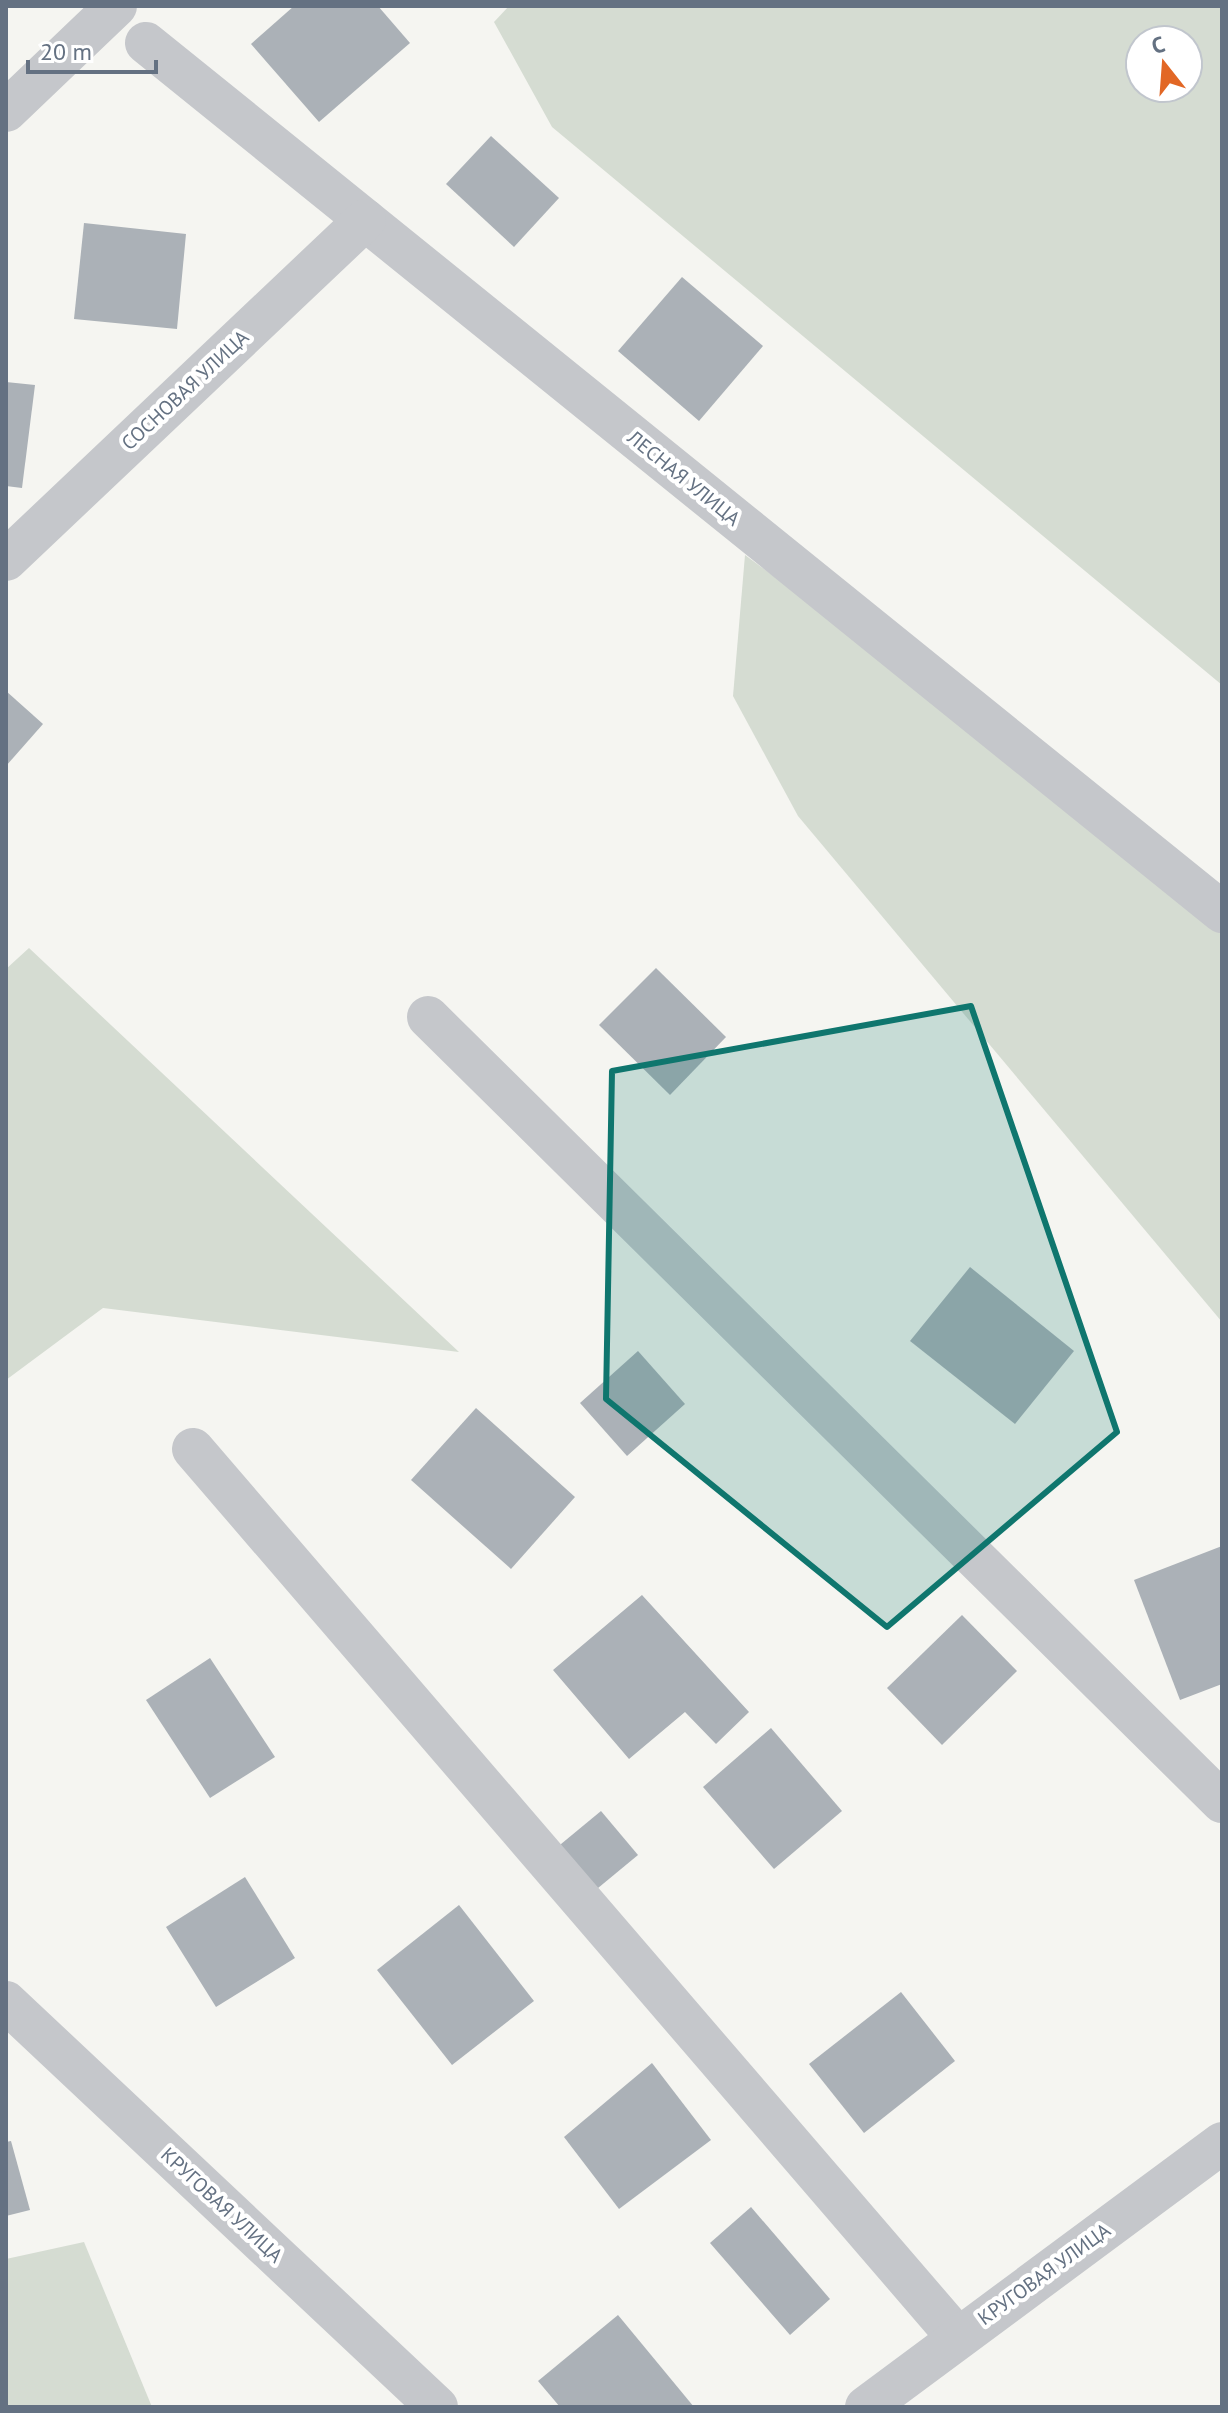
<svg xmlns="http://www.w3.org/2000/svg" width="1228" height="2413" viewBox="0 0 1228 2413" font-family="'PT Sans',sans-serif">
	<rect width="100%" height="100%" fill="#f5f5f1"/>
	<!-- green -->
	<g fill="#d5dcd2" fill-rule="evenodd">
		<path d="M509,6H1222V685L552,127L494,22ZM1140,40H1188V88H1140Z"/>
		<path d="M745,555L1222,909V1322L798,816L733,696Z"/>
		<path d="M29,948L459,1352L103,1308L6,1380V969Z"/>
		<path d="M84,2242L152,2407H6V2259Z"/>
	</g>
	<!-- building -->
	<g fill="#abb1b7">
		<path d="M294,6H378L410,43L319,122L251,44Z"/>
		<path d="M491,136L559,198L514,247L446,184Z"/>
		<path d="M84,223L186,234L177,329L74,319Z"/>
		<path d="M682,277L763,346L699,421L618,351Z"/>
		<path d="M6,382L35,385L22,488L6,486Z"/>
		<path d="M6,691L43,724L6,766Z"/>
		<path d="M656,968L726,1037L670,1095L599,1025Z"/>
		<path d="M970,1267L1074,1351L1015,1424L910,1341Z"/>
		<path d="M638,1351L685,1404L627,1456L580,1403Z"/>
		<path d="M476,1408L575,1497L511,1569L411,1480Z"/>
		<path d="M1222,1546V1684L1180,1700L1134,1580Z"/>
		<path d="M642,1595L749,1712L716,1744L685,1712L629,1759L553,1670Z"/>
		<path d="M962,1615L1017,1671L942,1745L887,1688Z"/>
		<path d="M210,1658L275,1757L210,1798L146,1700Z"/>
		<path d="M771,1728L842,1811L774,1869L703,1787Z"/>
		<path d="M601,1811L638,1855L592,1893L555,1849Z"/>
		<path d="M245,1877L295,1958L216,2007L166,1927Z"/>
		<path d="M459,1905L534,2001L452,2065L377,1970Z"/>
		<path d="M901,1992L955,2061L864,2133L809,2064Z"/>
		<path d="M652,2063L711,2140L619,2209L564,2137Z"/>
		<path d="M11,2141L30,2210L6,2216V2142Z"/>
		<path d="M751,2207L830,2299L790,2335L710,2243Z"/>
		<path d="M618,2315L694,2407H560L538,2381Z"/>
	</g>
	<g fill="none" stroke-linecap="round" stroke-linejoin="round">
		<!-- street -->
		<g stroke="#c5c7cb" stroke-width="42">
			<path d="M146,43L1222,912"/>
			<path d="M6,111L116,6"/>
			<path d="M6,560L365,220"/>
			<path d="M428,1017L1222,1802"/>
			<path d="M193,1449L958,2338"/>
			<path d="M6,2002L437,2407"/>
			<path d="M866,2407L1222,2143"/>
		</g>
	</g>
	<!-- marked area -->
	<path fill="#0f766e" fill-opacity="0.2" stroke="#0f766e" stroke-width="6" stroke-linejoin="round" d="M971,1006L1117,1432L887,1627L606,1399L612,1071Z"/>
	<g text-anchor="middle" stroke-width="8" stroke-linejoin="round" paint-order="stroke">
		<!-- street labels -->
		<g font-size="20" fill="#647182" stroke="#fff">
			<text transform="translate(185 390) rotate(-43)" y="7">СОСНОВАЯ УЛИЦА</text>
			<text transform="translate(684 478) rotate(39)" y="7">ЛЕСНАЯ УЛИЦА</text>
			<text transform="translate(222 2205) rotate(43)" y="7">КРУГОВАЯ УЛИЦА</text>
			<text transform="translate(1044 2274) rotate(-36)" y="7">КРУГОВАЯ УЛИЦА</text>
		</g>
	</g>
	<!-- border -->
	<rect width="1228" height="2413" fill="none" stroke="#647182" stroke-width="16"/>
	<!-- north arrow -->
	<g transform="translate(1164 64) rotate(343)"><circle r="38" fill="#ffffff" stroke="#c1c6cd" stroke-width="2"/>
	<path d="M0-6L14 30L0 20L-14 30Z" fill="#e26725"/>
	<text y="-12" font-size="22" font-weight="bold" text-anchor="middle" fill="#647182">С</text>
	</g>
	<!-- scale -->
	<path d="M28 60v12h128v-12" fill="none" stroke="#647182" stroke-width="4"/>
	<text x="40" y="60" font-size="24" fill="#647182" stroke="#ffffff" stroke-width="6" paint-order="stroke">20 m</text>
</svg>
